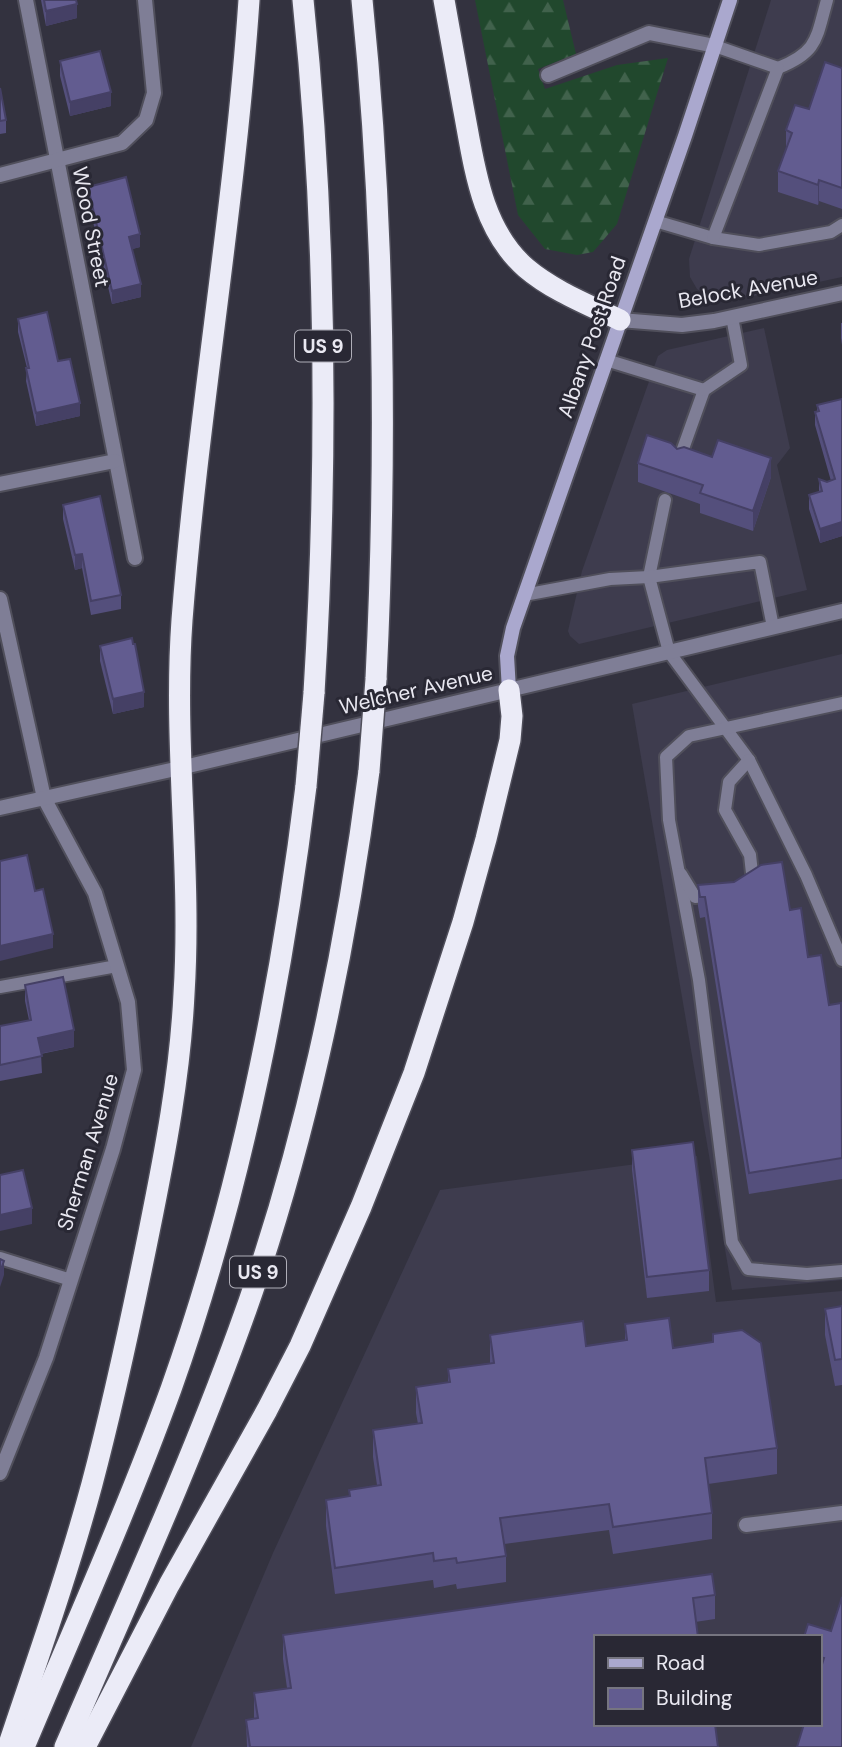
<svg xmlns="http://www.w3.org/2000/svg" width="842" height="1747" viewBox="0 0 842 1747" font-family="'DM Sans',sans-serif">
	<defs>
		<pattern id="forest-firs" width="22" height="20" patternUnits="userSpaceOnUse" patternTransform="scale(1.75)"><rect width="22" height="20" fill="#21482d"/><path d="M5 1l3.5 6h-7zM16 11l3.5 6h-7z" fill="#41624c"/></pattern>
	</defs>
	<rect width="100%" height="100%" fill="#33323f"/>
	<!-- built -->
	<g fill="#3e3c4e" fill-rule="evenodd">
		<path d="M771,0H842V277L735,300L717,302L697,289L690,277L689,259Z"/>
		<path d="M764,328L790,448L777,465L807,590L579,644L570,636L568,631L582,571L658,356L667,350Z"/>
		<path d="M842,654V1280L732,1290L632,704Z"/>
		<path d="M697,1156L716,1302L842,1291V1747H191L273,1553L440,1190ZM595,1637H819V1724H595Z"/>
	</g>
	<!-- forest -->
	<path fill="url(#forest-firs)" d="M475,0H563L576,54L538,69L545,89L617,65L668,58L617,224L593,252L577,255L545,249L518,215Z"/>
	<g fill="none" stroke-linecap="round" stroke-linejoin="round">
		<defs>
			<g id="service">
				<path d="M778,68C818,52 816,39 827,0"/>
				<path d="M655,221L713,238L759,245L831,232L842,225"/>
				<path d="M713,238L778,68L715,46"/>
				<path d="M606,360L704,390L679,460"/>
				<path d="M704,390L741,365L732,317"/>
				<path d="M665,500L649,577L669,652L749,760L806,875L842,960"/>
				<path d="M524,595L610,579L649,577L760,562L773,627"/>
				<path d="M842,703L689,736L666,757L669,820L699,980L732,1242L748,1269L807,1274L842,1271"/>
				<path d="M749,760L729,782L725,810L750,855L753,882L749,884"/>
				<path d="M681,874L695,897L713,895"/>
				<path d="M0,987L117,966"/>
				<path d="M0,1258L71,1280"/>
			</g>
			<g id="minor">
				<path d="M26,0L135,558"/>
				<path d="M548,75L649,33L715,46"/>
				<path d="M0,175L122,143L146,120L154,93L145,0"/>
				<path d="M620,320L682,325L714,321L842,293"/>
				<path d="M0,484L115,461"/>
				<path d="M0,599L44,798L95,893L128,1002L134,1070L113,1149L46,1358L0,1473"/>
				<path d="M509,690L842,611"/>
				<path d="M746,1525L842,1513"/>
			</g>
			<path id="tertiary" d="M0,808L180,768L509,690"/>
			<path id="secondary" d="M509,690L507,656L513,628L685,136L730,0"/>
			<g id="motorway">
				<path d="M303,0C327,230 328,462 314,693"/>
				<path d="M362,0C385,225 387,452 376,679"/>
				<path d="M444,0C450,35 457,71 463,106C474,163 480,228 526,268C553,291 589,305 620,320"/>
				<path d="M8,1747C37,1660 68,1573 92,1484C114,1401 132,1316 149,1232C165,1153 180,1075 184,994C192,869 173,745 182,620C198,413 235,207 249,0"/>
				<path d="M24,1747C74,1628 127,1510 171,1389C240,1195 281,990 306,786"/>
				<path d="M65,1747C124,1609 187,1472 238,1332C303,1156 345,957 369,771"/>
				<path d="M85,1747L169,1585L267,1410L300,1346L361,1207L414,1073L463,922L486,839L510,740L512,716L509,690"/>
			</g>
		</defs>
		<!-- service casing -->
		<use href="#service" stroke="#504f5b" stroke-width="16"/>
		<!-- minor casing -->
		<use href="#minor" stroke="#504f5b" stroke-width="18"/>
		<!-- tertiary casing -->
		<use href="#tertiary" stroke="#504f5b" stroke-width="18"/>
		<!-- secondary casing -->
		<use href="#secondary" stroke="#504f5b" stroke-width="18"/>
		<!-- motorway casing -->
		<use href="#motorway" stroke="#504f5b" stroke-width="24"/>
		<!-- service -->
		<use href="#service" stroke="#7f7e96" stroke-width="12"/>
		<!-- minor -->
		<use href="#minor" stroke="#7f7e96" stroke-width="14"/>
		<!-- tertiary -->
		<use href="#tertiary" stroke="#7f7e96" stroke-width="14"/>
		<!-- secondary -->
		<use href="#secondary" stroke="#aaa8ce" stroke-width="14"/>
		<!-- motorway -->
		<use href="#motorway" stroke="#ebebf7" stroke-width="21"/>
		<defs>
			<g id="motorway-bridge">
				<path d="M369,771L376,679"/>
				<path d="M306,786L314,693"/>
			</g>
		</defs>
		<!-- motorway-bridge casing -->
		<use href="#motorway-bridge" stroke="#504f5b" stroke-width="24" stroke-linecap="butt"/>
		<!-- motorway-bridge -->
		<use href="#motorway-bridge" stroke="#ebebf7" stroke-width="21"/>
	</g>
	<!-- wall -->
	<g fill="#544f7c">
		<path d="M41,0H76L77,18L46,26Z"/>
		<path d="M60,61L111,106L70,116L60,76Z"/>
		<path d="M842,68V209L819,201L818,205L778,192V171L786,150V130L809,109Z"/>
		<path d="M0,88L6,120V133L0,134Z"/>
		<path d="M88,187L140,247L132,249L141,297L112,304L88,200Z"/>
		<path d="M18,319L58,361L80,416L36,426L26,381L27,368L18,332Z"/>
		<path d="M841,323H842V345L841,338Z"/>
		<path d="M842,399V536L820,543L809,509V495L819,492V479L827,482L831,481L815,425V412L817,411V405Z"/>
		<path d="M677,449L771,477L753,531L700,513V504L638,482V463Z"/>
		<path d="M63,505L121,595V609L91,615L82,568L75,570L63,519Z"/>
		<path d="M133,644L144,707L113,714L100,661V646Z"/>
		<path d="M698,885L790,910L808,957L829,1005L842,1006V1179L749,1194L705,917L700,918L698,906Z"/>
		<path d="M25,985L74,1047L41,1054L42,1073L0,1081V1026L29,1020L25,1001Z"/>
		<path d="M632,1150L709,1270V1291L647,1298L632,1170Z"/>
		<path d="M842,1306V1385L835,1386L825,1335V1309Z"/>
		<path d="M625,1324L673,1348L713,1342V1334L777,1448V1474L708,1484L712,1513V1539L613,1554L609,1530L504,1544L506,1556V1582L457,1589L456,1584L434,1588L433,1580L335,1594L326,1526V1500L349,1496V1490L377,1485L373,1457V1430L418,1424L416,1413V1387L448,1382V1369L490,1363V1335L586,1346L625,1340Z"/>
		<path d="M715,1595V1619L595,1637L718,1747H247L246,1720L254,1719V1693L287,1688L283,1659V1635Z"/>
		<path d="M831,1631L819,1724V1637Z"/>
	</g>
	<!-- shaded-wall -->
	<g fill="#454065">
		<path d="M77,4V18L46,26V11Z"/>
		<path d="M111,92V106L70,116V102Z"/>
		<path d="M819,180V201L818,205V185Z"/>
		<path d="M140,234V247L129,250V237Z"/>
		<path d="M141,284V297L112,304V291Z"/>
		<path d="M80,403V416L36,426V413Z"/>
		<path d="M771,458V477L753,531V511Z"/>
		<path d="M842,522V536L820,543V529Z"/>
		<path d="M82,554V568L75,570V555Z"/>
		<path d="M144,692V707L113,714V699Z"/>
		<path d="M53,934V948L0,961V946Z"/>
		<path d="M74,1030V1047L38,1054V1038Z"/>
		<path d="M32,1208V1224L0,1231V1215Z"/>
		<path d="M4,1261V1275L0,1287V1272Z"/>
	</g>
	<!-- building -->
	<g fill="#625c90" stroke="#454065" stroke-width="2">
		<path d="M44,0H76L77,4L46,11Z"/>
		<path d="M100,51L111,92L70,102L60,61Z"/>
		<path d="M825,62L842,68V188L819,180L818,185L778,171L792,133L786,130L795,105L809,109Z"/>
		<path d="M0,88L6,120L0,121Z"/>
		<path d="M126,177L140,234L129,237L141,284L112,291L88,187Z"/>
		<path d="M47,312L58,361L70,359L80,403L36,413L26,368H29L18,319Z"/>
		<path d="M842,399V522L820,529L809,495L822,491L819,479L827,482L835,479L815,412L819,411L817,405Z"/>
		<path d="M647,435L671,443L677,449L684,447L712,457L718,440L771,458L753,511L700,493L703,485L638,463Z"/>
		<path d="M100,496L121,595L91,601L82,554L75,555L63,505Z"/>
		<path d="M132,638L133,644H135L144,692L113,699L100,646Z"/>
		<path d="M27,855L35,891L43,889L53,934L0,946V861Z"/>
		<path d="M782,862L790,910L801,908L808,957L821,955L829,1005L841,1003L842,1158L749,1173L705,897H700L698,885L734,882L761,865Z"/>
		<path d="M63,977L74,1030L38,1038L42,1056L0,1065V1026L31,1020L25,985Z"/>
		<path d="M693,1142L709,1270L647,1277L632,1150Z"/>
		<path d="M23,1170L32,1208L0,1215V1175Z"/>
		<path d="M0,1259L4,1261L0,1272Z"/>
		<path d="M842,1306V1359L835,1360L825,1309Z"/>
		<path d="M669,1318L673,1348L713,1342V1334L742,1330L761,1343L777,1448L705,1458L712,1513L613,1527L609,1504L500,1518L506,1556L457,1563L456,1558L434,1561L433,1553L335,1568L326,1500L350,1496L349,1490L381,1485L373,1430L422,1423L416,1387L450,1382L448,1369L494,1363L490,1335L583,1321L586,1346L627,1340L625,1324Z"/>
		<path d="M712,1574L715,1595L693,1598L698,1637H595V1724H715L718,1747H250L246,1720L258,1718L254,1693L291,1688L283,1635Z"/>
		<path d="M842,1597V1747H797L804,1724H819V1674L824,1658L819,1657V1637H804L808,1624L831,1631Z"/>
	</g>
	<g text-anchor="middle" stroke-width="6" stroke-linejoin="round" paint-order="stroke">
		<!-- shield labels -->
		<g fill="#292834" stroke="#afaeb8" stroke-width="2">
			<rect x="295" y="330.5" width="56" height="31" rx="5"/>
			<rect x="230" y="1256.5" width="56" height="31" rx="5"/>
		</g>
		<g font-size="19" font-weight="bold" fill="#e9e8f1">
			<text x="323" y="353">US 9</text>
			<text x="258" y="1279">US 9</text>
		</g>
		<!-- street labels -->
		<g font-size="21" fill="#e9e8f1" stroke="#292834">
			<text transform="translate(91 227) rotate(79)" y="7">Wood Street</text>
			<text transform="translate(748 289) rotate(-10)" y="7">Belock Avenue</text>
			<text transform="translate(592 337) rotate(-71)" y="7">Albany Post Road</text>
			<text transform="translate(416 690) rotate(-13)" y="7">Welcher Avenue</text>
			<text transform="translate(88 1152) rotate(-73)" y="7">Sherman Avenue</text>
		</g>
	</g>
	<!-- legend -->
	<rect x="594" y="1635" width="228" height="91" fill="#292834" stroke="#767580" stroke-width="2"/>
	<rect x="608" y="1658" width="35" height="10" fill="#aaa8ce" stroke="#767580" stroke-width="2"/>
	<text x="656" y="1670" font-size="21" fill="#e9e8f1">Road</text>
	<rect x="608" y="1688" width="35" height="21" fill="#625c90" stroke="#767580" stroke-width="2"/>
	<text x="656" y="1705" font-size="21" fill="#e9e8f1">Building</text>
</svg>
